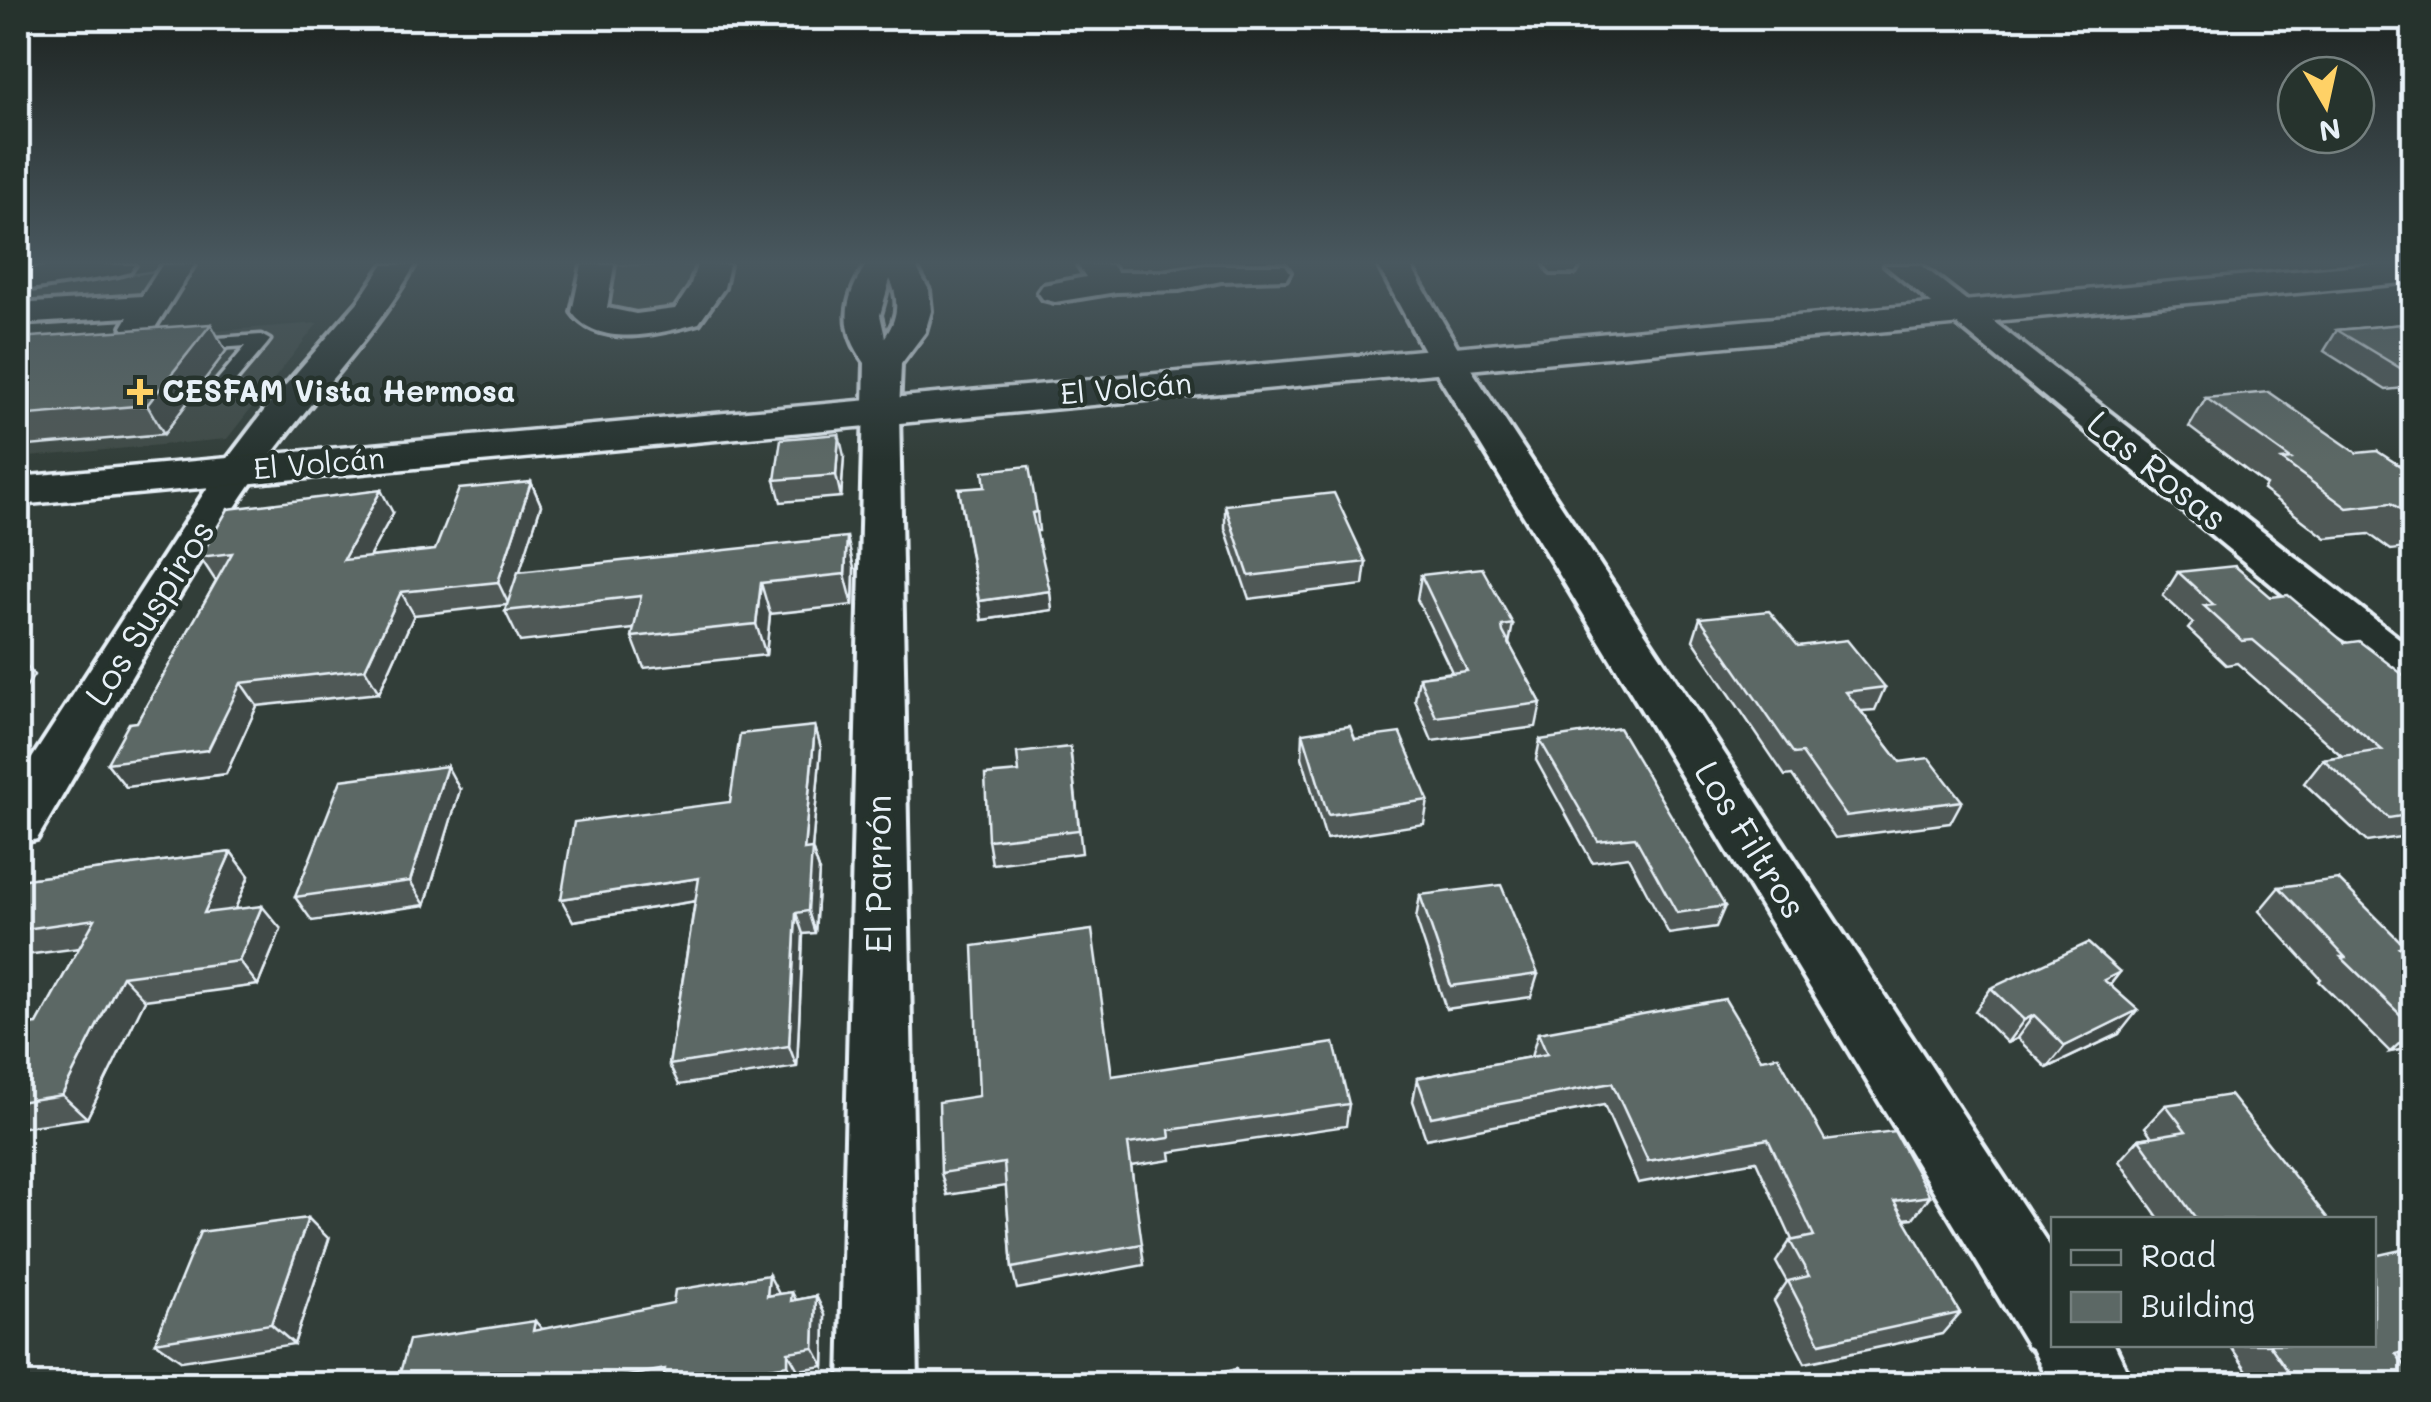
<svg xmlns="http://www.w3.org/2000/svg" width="2431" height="1402" viewBox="0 0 2431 1402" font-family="Mali,sans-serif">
	<rect width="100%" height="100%" fill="#323e39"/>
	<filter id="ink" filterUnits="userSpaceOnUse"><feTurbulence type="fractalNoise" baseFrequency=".01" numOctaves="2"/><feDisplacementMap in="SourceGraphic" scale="20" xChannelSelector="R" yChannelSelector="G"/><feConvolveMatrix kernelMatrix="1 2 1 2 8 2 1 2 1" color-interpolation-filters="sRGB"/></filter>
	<g filter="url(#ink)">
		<!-- built -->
		<path fill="#3f4b46" d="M318,323L227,439L18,458V346Z"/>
		<!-- green -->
		<g fill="#495651" stroke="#98a4a4" stroke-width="2.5">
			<path d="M616,265H696L681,307L666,315L612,314L610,302Z"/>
			<path d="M168,269L152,298L18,310V292Z"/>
		</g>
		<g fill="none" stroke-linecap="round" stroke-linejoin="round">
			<defs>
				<path id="lane" d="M261,335L270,340L267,344L224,395L217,397L208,391L246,346L189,350L180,345L189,340Z"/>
				<g id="street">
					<path d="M57,265H135L130,272L119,275L18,291V271Z"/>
					<path d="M162,265H194L151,334L139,337L127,334L122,327L128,317L18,324V304L142,296Z"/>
					<path d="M383,265H415C372,341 308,401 259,472C178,589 110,716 37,839L18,844V780L219,470L270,403L358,302Z"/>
					<path d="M582,265H614L607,308L636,314L675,309L690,287L697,265H729L724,288L699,323C663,333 598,350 572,312Z"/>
					<path d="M866,265H915L929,290L931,311L925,332L901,364L899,412L918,1384H840L865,363C840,329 843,300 866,265ZM890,279C900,299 898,319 885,337L880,315Z"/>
					<path d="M1078,265H1111L1117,272H1162L1204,265H1285L1290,272L1286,279L1221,281L1179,290L1116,292L1055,302L1043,299L1038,292L1043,285L1086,277Z"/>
					<path d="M1378,265H1410L1465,360L2054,1253V1344H2114L2133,1384H2050L2033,1349L2028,1346L1429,360Z"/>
					<path d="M1546,265H1579V266L1575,273H1551Z"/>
					<path d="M1885,265H1921L2414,650V692L2397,688Z"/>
				</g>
				<path id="secondary" d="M2361,265H2414V282L18,505V477Z"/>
			</defs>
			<!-- lane casing -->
			<use href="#lane" stroke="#e8f1f8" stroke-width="7"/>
			<!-- street casing -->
			<use href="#street" stroke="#e8f1f8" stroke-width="8"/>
			<!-- secondary casing -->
			<use href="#secondary" stroke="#e8f1f8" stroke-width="7"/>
			<!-- lane -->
			<use href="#lane" fill="#26332d" fill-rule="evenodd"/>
			<!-- street -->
			<use href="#street" fill="#26332d" fill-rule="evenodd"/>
			<!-- secondary -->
			<use href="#secondary" fill="#26332d" fill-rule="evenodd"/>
		</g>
		<!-- wall -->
		<g fill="#4f5957" stroke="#e8f1f8" stroke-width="2.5">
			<path d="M2414,323V387L2386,390L2324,351L2337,330Z"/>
			<path d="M18,338L226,351L164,434L18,447Z"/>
			<path d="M2206,398L2357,453L2414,475V547L2391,550L2369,534L2326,538L2263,490L2266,485L2189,427Z"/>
			<path d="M844,456L841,497L781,502L775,480Z"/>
			<path d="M531,482L541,505L519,572L854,568L853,605L770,614L766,655L644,668L632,637L634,629L520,642L505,611L507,605L414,615L379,693L257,706L226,774L126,787L107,763L137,722L217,580H215L200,557L393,513L369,557L435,550Z"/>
			<path d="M959,489L1037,512L1039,531H1036L1052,610L982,620Z"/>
			<path d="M1225,505L1366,562L1363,585L1249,599L1225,528Z"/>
			<path d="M2178,572L2271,597L2414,683V835L2367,842L2304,783L2323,759L2342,756L2237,663L2226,665L2188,629L2193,623L2163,596Z"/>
			<path d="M1421,575L1513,624L1509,644L1541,703L1536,727L1432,741L1415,700L1419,677L1452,672L1417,599Z"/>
			<path d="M1700,618L1798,646L1885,687L1875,710L1861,711L1900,762L1962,801L1950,823L1835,838L1792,775L1785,776L1693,640Z"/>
			<path d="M815,726L821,748L812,849L819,870L815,933L803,934L797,1067L679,1085L669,1065L695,901L573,921L730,802Z"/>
			<path d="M1303,733L1428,800L1424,824L1326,839L1302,757Z"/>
			<path d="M1540,740L1725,906L1716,927L1669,934L1628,857L1592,862L1536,760Z"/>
			<path d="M1070,747L1082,853L992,864L988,840L1019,772Z"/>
			<path d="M460,790L425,905L312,921L295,897Z"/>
			<path d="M231,852L249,876L235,909L281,929L258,985L145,1000L87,1118L18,1128V1033L37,1024L79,948L18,956V880Z"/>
			<path d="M2279,887L2405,946L2401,950L2414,961V1047L2390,1052L2319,981L2321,979L2259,911Z"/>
			<path d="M1420,895L1538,974L1531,997L1446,1009L1416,919Z"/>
			<path d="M2120,972L2110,985L2119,1034L2047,1068L2017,1038L2007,1043L1975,1011L1991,988Z"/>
			<path d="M1538,1033L1761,1059L1825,1140L1930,1196L1913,1218L1904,1219L1960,1313L1942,1334L1805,1363L1774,1301L1787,1282L1776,1262L1790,1241L1792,1240L1756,1161L1638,1183L1604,1105L1426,1139L1413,1101L1417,1078L1531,1057Z"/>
			<path d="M1112,1076L1349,1104L1346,1126L1170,1152L1171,1160L1131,1166L1144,1265L1017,1289L1012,1268L1006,1186L947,1195L941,1173Z"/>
			<path d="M2166,1105L2329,1220H2160L2119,1161L2139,1139L2152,1137L2145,1127Z"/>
			<path d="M329,1239L294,1344L182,1361L155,1342Z"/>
			<path d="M2414,1247V1362L2404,1365L2414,1384H2256L2229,1344H2374Z"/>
			<path d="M792,1292L796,1300L816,1296L825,1315L824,1366L798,1370V1383L788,1384H397L535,1321L542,1329Z"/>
		</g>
		<!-- shaded-wall -->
		<g fill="#404947" stroke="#e8f1f8" stroke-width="2.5">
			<path d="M211,324L226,351L164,434L147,405Z"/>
			<path d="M839,434L844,456L841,497L836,475Z"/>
			<path d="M531,482L541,505L509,605L498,582Z"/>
			<path d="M381,490L393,513L355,583L343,560Z"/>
			<path d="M847,537L854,568L853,605L845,574Z"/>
			<path d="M761,583L770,614L766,655L756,624Z"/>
			<path d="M1050,591L1052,610L982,620L979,601Z"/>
			<path d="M401,592L414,615L379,693L365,669Z"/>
			<path d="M18,655L34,675L18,700Z"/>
			<path d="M241,683L257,706L226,774L126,787L107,763Z"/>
			<path d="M815,726L821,748L812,849L819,870L815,933L808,911L804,850Z"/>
			<path d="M447,766L460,790L425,905L410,881Z"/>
			<path d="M231,852L249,876L223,937L204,913Z"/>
			<path d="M699,878L708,899L573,921L561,899Z"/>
			<path d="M262,906L281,929L258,985L239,961Z"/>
			<path d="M796,913L803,934L797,1067L789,1046Z"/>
			<path d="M2120,972L2102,995L2104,980Z"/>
			<path d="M122,976L145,1000L87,1118L62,1095Z"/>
			<path d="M2138,1010L2119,1034L2047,1068L2065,1046Z"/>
			<path d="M2034,1015L2017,1038L2007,1043L2024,1020Z"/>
			<path d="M2414,1030V1047L2390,1052Z"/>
			<path d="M308,1218L329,1239L294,1344L271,1324Z"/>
			<path d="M769,1275L779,1294L767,1296Z"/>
			<path d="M816,1296L825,1315L824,1366L814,1348Z"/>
			<path d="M535,1321L551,1339L533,1331Z"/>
			<path d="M788,1352L798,1370V1383L788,1365Z"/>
			<path d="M665,1369L676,1384H586Z"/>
			<path d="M762,1369L771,1384H761Z"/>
		</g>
		<!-- building -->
		<g fill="#5c6865" stroke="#e8f1f8" stroke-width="2.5">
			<path d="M2414,323V367L2400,368L2337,330Z"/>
			<path d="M211,324L147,405L18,416V338Z"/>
			<path d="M2269,392L2357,453L2377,451L2414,475V519L2391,503L2347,508L2282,460L2291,459L2206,398Z"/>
			<path d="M839,434L836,475L775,480L781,439Z"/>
			<path d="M1029,466L1037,512L1032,513L1050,591L979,601L959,489L985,487L983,471Z"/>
			<path d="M531,482L498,582L401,592L365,669L241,683L208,750L107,763L129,723L137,722L232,553L200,557L228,509L381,490L343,560L435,550L459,489Z"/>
			<path d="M1334,493L1366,562L1249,576L1225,505Z"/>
			<path d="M847,537L845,574L761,583L756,624L632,637L641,596L505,611L518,572Z"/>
			<path d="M2235,566L2271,597L2288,595L2345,643L2359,641L2414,683V814L2389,818L2323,759L2382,750L2253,640L2242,641L2204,606L2214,605L2178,572Z"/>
			<path d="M1482,568L1513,624L1502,626L1503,632L1541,703L1436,717L1419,677L1467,671L1421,575Z"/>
			<path d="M1769,611L1798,646L1847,640L1885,687L1846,692L1900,762L1929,758L1962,801L1846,816L1802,753L1794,754L1700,618Z"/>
			<path d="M815,726L804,850L812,849L808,911L796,913L789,1046L669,1065L699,878L561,899L574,822L730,802L740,734Z"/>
			<path d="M1350,726L1355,739L1400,733L1428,800L1328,815L1303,733Z"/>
			<path d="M1619,728L1725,906L1677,913L1635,837L1598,841L1540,740Z"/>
			<path d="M1070,747L1079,830L988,840L985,775L1019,772L1017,753Z"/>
			<path d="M447,766L410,881L295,897L341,780Z"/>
			<path d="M231,852L204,913L262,906L239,961L122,976L62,1095L18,1102V1033L21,1026L37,1024L95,919L18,930V880Z"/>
			<path d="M2338,879L2405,946L2399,947L2414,961V1028L2341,957H2345L2279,887Z"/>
			<path d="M1501,885L1538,974L1451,986L1420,895Z"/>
			<path d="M1092,930L1112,1076L1334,1043L1349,1104L1169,1130L1170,1138L1128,1144L1142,1244L1012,1268L1004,1163L941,1173L939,1102L979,1096L973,946Z"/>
			<path d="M2088,943L2120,972L2104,980L2138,1010L2065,1046L2034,1015L2024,1020L1991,988Z"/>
			<path d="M1725,999L1761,1059L1778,1056L1825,1140L1894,1131L1930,1196L1894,1201L1960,1313L1820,1343L1788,1281L1809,1276L1790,1241L1814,1236L1768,1139L1648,1161L1612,1083L1431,1117L1417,1078L1547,1054L1538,1033Z"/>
			<path d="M2230,1095L2329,1220H2197L2139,1139L2186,1131L2166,1105Z"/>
			<path d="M308,1218L271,1324L155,1342L200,1232Z"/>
			<path d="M2414,1247V1350L2396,1354L2414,1377V1384H2297L2269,1344H2374V1256Z"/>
			<path d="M769,1275L767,1296L792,1292L791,1301L816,1296L814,1348L788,1352V1365L762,1369L761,1384H663L665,1369L586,1384H397L409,1340L535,1321L533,1331L673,1303L675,1290Z"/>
			<path d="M1236,1369L1240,1384H1176Z"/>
		</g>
	</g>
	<!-- sky -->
	<linearGradient id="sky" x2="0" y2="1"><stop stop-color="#1c221f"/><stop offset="0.57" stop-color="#49585f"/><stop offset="1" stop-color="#49585f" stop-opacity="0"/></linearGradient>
	<rect width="2431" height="461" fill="url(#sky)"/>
	<!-- markers -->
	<path fill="#ffd166" stroke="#26332d" stroke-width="4" d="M135 377h10v10h10v10h-10v10h-10v-10h-10v-10h10z"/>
	<g text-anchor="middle" stroke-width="9" stroke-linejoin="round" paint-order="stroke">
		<!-- far-street labels -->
		<g font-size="30" fill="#e8f1f8" stroke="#26332d">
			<text transform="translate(1126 389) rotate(-5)" y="10">El Volcán</text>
			<text transform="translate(319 464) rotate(-5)" y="10">El Volcán</text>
		</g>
		<!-- far-poi labels -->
		<g font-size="30" font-weight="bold" fill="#e8f1f8" stroke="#26332d" text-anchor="start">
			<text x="162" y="402">CESFAM Vista Hermosa</text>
		</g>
		<!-- street labels -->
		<g font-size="35" fill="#e8f1f8" stroke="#26332d">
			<text transform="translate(2157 471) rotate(39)" y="12">Las Rosas</text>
			<text transform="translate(150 613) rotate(-58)" y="12">Los Suspiros</text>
			<text transform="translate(1750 840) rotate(58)" y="12">Los Filtros</text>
			<text transform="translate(879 874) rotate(-90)" y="12">El Parrón</text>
		</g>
	</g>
	<!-- margin -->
	<rect width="2431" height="1402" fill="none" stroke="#26332d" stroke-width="60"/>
	<rect x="30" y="30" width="2371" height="1342" fill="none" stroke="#e8f1f8" stroke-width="4" filter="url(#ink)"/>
	<!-- legend -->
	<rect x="2051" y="1217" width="325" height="130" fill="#26332d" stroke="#747f7e" stroke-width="2.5"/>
	<rect x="2071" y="1250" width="50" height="15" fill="#26332d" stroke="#747f7e" stroke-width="2.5"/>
	<text x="2141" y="1267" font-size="30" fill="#e8f1f8">Road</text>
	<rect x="2071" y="1292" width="50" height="30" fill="#5c6865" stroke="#747f7e" stroke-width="2.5"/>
	<text x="2141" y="1317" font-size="30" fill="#e8f1f8">Building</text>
	<!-- north arrow -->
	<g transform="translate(2326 105) rotate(171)"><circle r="48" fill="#26332d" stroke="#747f7e" stroke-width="2.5"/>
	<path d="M0-8L18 38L0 25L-18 38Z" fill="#ffd166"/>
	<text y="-15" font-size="28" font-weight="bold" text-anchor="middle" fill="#e8f1f8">N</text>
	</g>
</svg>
